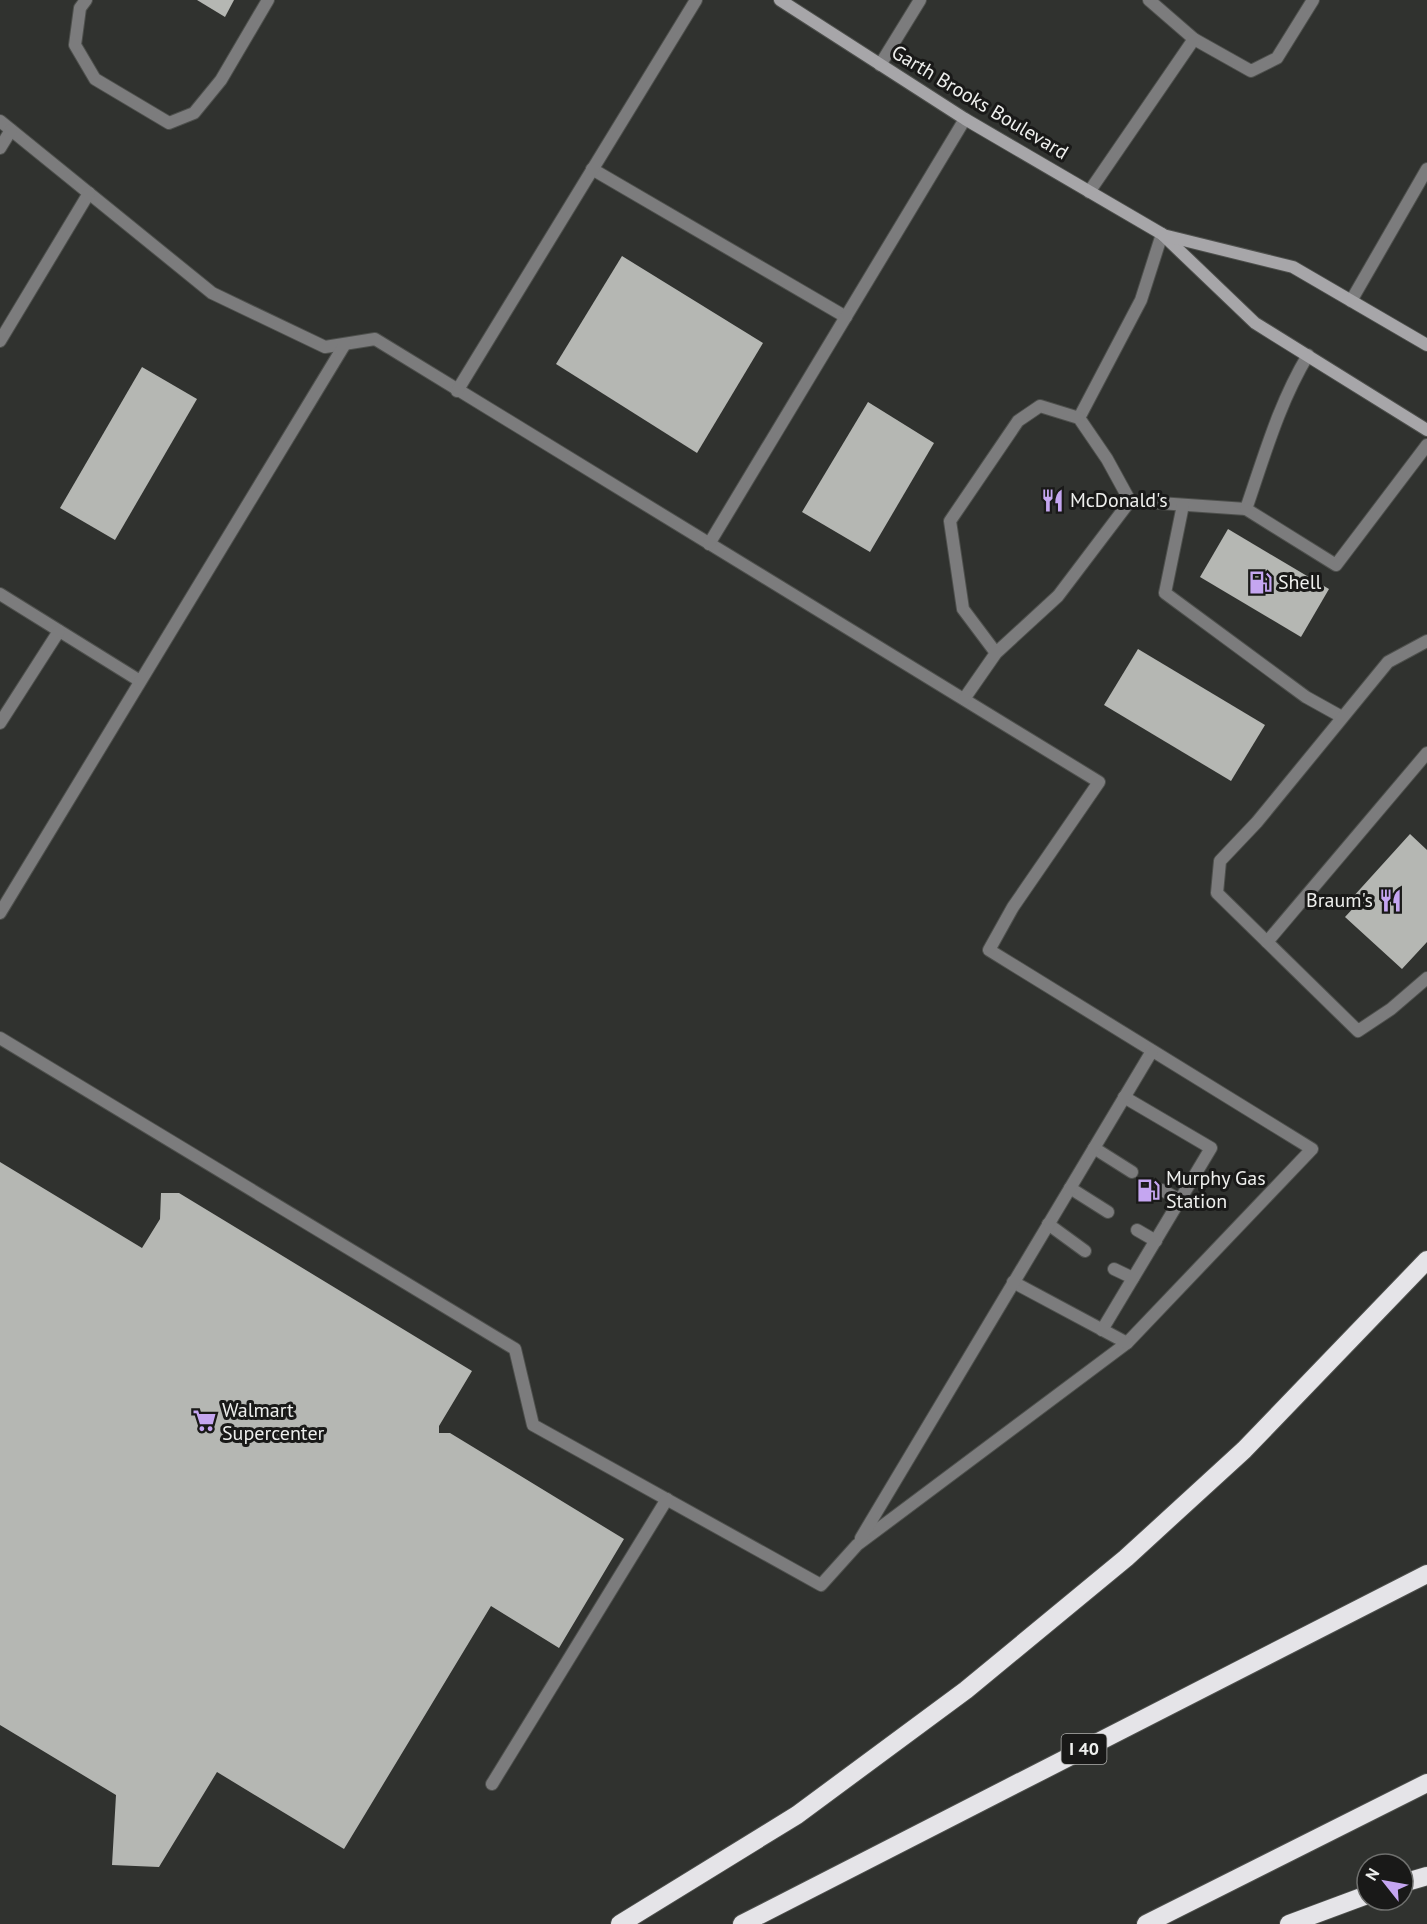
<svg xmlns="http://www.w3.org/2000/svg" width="1427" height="1924" viewBox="0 0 1427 1924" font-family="'PT Sans',sans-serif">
	<rect width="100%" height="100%" fill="#30322f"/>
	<!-- building -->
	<g fill="#b5b7b3">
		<path d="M197,0H234L225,17Z"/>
		<path d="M622,256L763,343L697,453L556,364Z"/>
		<path d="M142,367L197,399L115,540L60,508Z"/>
		<path d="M868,402L934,443L870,552L802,512Z"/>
		<path d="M1228,529L1329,589L1301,637L1200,577Z"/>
		<path d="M1138,649L1265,725L1231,781L1104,705Z"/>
		<path d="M1410,834L1427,850V942L1402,969L1345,917L1358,903L1352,898Z"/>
		<path d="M0,1162L142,1248L160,1219L161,1193H179L472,1371L439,1426V1433H450L624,1539L559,1648L491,1606L344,1849L217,1772L159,1867L112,1865L116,1795L0,1725Z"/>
	</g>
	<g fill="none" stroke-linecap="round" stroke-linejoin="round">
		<defs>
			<g id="lane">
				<path d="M86,0L80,8L75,45L95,79L169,123L194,113L221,80L268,0"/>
				<path d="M1149,0L1194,39L1251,71L1277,58L1313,0"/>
				<path d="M880,65L920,0"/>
				<path d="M0,121L212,293L325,347L375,339L1099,782L1013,907L989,950L1312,1149L1127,1343L857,1545L821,1585L533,1425L515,1349L0,1038"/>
				<path d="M0,148L11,130"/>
				<path d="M592,169L846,317"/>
				<path d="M1089,192L1194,39"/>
				<path d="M1351,301L1427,169"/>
				<path d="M0,341L89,193"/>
				<path d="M457,391L696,0"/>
				<path d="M1079,418L1141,300L1162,234"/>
				<path d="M1130,501L1246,509C1264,457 1279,403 1308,355"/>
				<path d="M1183,505L1165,593L1306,697L1342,717"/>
				<path d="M1246,509L1336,565L1427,445"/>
				<path d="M709,544L965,119"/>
				<path d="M0,594L140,681"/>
				<path d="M1427,641L1388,662L1257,822L1220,861L1217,893L1358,1031L1391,1009L1427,978"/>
				<path d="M964,699L996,653L1058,596L1130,501L1107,459L1079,418L1040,406L1018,421L950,521L963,609L996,653"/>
				<path d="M0,723L59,631"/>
				<path d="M0,913L345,344"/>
				<path d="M1267,942L1427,753"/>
				<path d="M1094,1148L1132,1172"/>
				<path d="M1070,1188L1108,1212"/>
				<path d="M1162,1190L1180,1200"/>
				<path d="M1048,1224L1085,1251"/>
				<path d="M1137,1230L1156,1241"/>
				<path d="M1114,1269L1133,1278"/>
				<path d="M1013,1282L1127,1343"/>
				<path d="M1102,1330L1211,1148L1124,1097"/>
				<path d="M861,1538L1152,1051"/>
				<path d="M492,1784L667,1499"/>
			</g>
			<g id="secondary">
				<path d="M780,0L965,119L1162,234L1255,323L1427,430"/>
				<path d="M1163,235L1293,267L1427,345"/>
			</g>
			<g id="highway">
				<path d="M1403,1883L1427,1876"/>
				<path d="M620,1924L797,1815L966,1690L1126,1558L1244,1450L1427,1260"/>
				<path d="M742,1924L1427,1574"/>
				<path d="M1146,1924L1427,1783"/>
				<path d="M1289,1924L1367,1895"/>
			</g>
		</defs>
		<!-- lane casing -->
		<use href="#lane" stroke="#4e504d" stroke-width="14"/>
		<!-- secondary casing -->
		<use href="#secondary" stroke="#4e504d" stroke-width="14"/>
		<!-- highway casing -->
		<use href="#highway" stroke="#4e504d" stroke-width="20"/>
		<!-- lane -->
		<use href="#lane" stroke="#7c7c7d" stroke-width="12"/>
		<!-- secondary -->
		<use href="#secondary" stroke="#a7a6a9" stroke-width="12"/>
		<!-- highway -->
		<use href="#highway" stroke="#e5e4e8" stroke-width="18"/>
	</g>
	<!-- icons -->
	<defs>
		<symbol id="restaurant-bare" viewBox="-9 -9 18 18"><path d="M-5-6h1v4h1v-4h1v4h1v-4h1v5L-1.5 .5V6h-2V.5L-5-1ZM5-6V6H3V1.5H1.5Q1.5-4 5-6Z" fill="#c5a6f1" stroke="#191918" stroke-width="2.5" paint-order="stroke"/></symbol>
		<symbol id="fuel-bare" viewBox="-9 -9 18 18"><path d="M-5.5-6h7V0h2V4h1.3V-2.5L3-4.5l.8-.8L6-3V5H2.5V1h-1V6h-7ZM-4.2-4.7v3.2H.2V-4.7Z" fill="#c5a6f1" stroke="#191918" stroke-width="2.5" paint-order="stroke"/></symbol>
		<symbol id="supermarket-bare" viewBox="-9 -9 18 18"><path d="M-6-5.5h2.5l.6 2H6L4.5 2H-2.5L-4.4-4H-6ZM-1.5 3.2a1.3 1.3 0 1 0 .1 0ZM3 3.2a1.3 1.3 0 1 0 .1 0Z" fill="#c5a6f1" stroke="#191918" stroke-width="2.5" paint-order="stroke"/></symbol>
	</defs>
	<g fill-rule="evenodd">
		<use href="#restaurant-bare" x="1036" y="484" width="33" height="33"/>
		<use href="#fuel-bare" x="1244" y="566" width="33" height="33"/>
		<use href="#restaurant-bare" x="1374" y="884" width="33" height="33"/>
		<use href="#fuel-bare" x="1132" y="1174" width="33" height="33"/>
		<use href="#supermarket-bare" x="188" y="1404" width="33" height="33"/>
	</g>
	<g text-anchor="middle" stroke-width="6" stroke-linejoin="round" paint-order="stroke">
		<!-- shield labels -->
		<rect fill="#191918" stroke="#aeafad" stroke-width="1.5" x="1061.5" y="1734" width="45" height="30" rx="4.5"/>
		<g font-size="18" font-weight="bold" fill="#eeefed">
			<text x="1084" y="1755">I 40</text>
		</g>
		<!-- street labels -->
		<g font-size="20" fill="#eeefed" stroke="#191918">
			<text transform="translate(980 102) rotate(31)" y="7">Garth Brooks Boulevard</text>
		</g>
		<!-- poi labels -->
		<g font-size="20" fill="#eeefed" stroke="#191918" text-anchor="start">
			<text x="1070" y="507">McDonald's</text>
			<text x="1278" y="589">Shell</text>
			<text x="1373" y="907" text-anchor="end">Braum's</text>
			<text x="1166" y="1185">Murphy Gas<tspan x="1166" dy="23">Station</tspan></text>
			<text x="222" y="1417">Walmart<tspan x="222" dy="23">Supercenter</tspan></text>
		</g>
	</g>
	<!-- north arrow -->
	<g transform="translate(1385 1882) rotate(301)"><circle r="28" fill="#191918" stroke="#6e6f6d" stroke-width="1.5"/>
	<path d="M0-4.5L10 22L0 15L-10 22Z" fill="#c5a6f1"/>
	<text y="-9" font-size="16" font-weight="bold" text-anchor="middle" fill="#eeefed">N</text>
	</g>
</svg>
